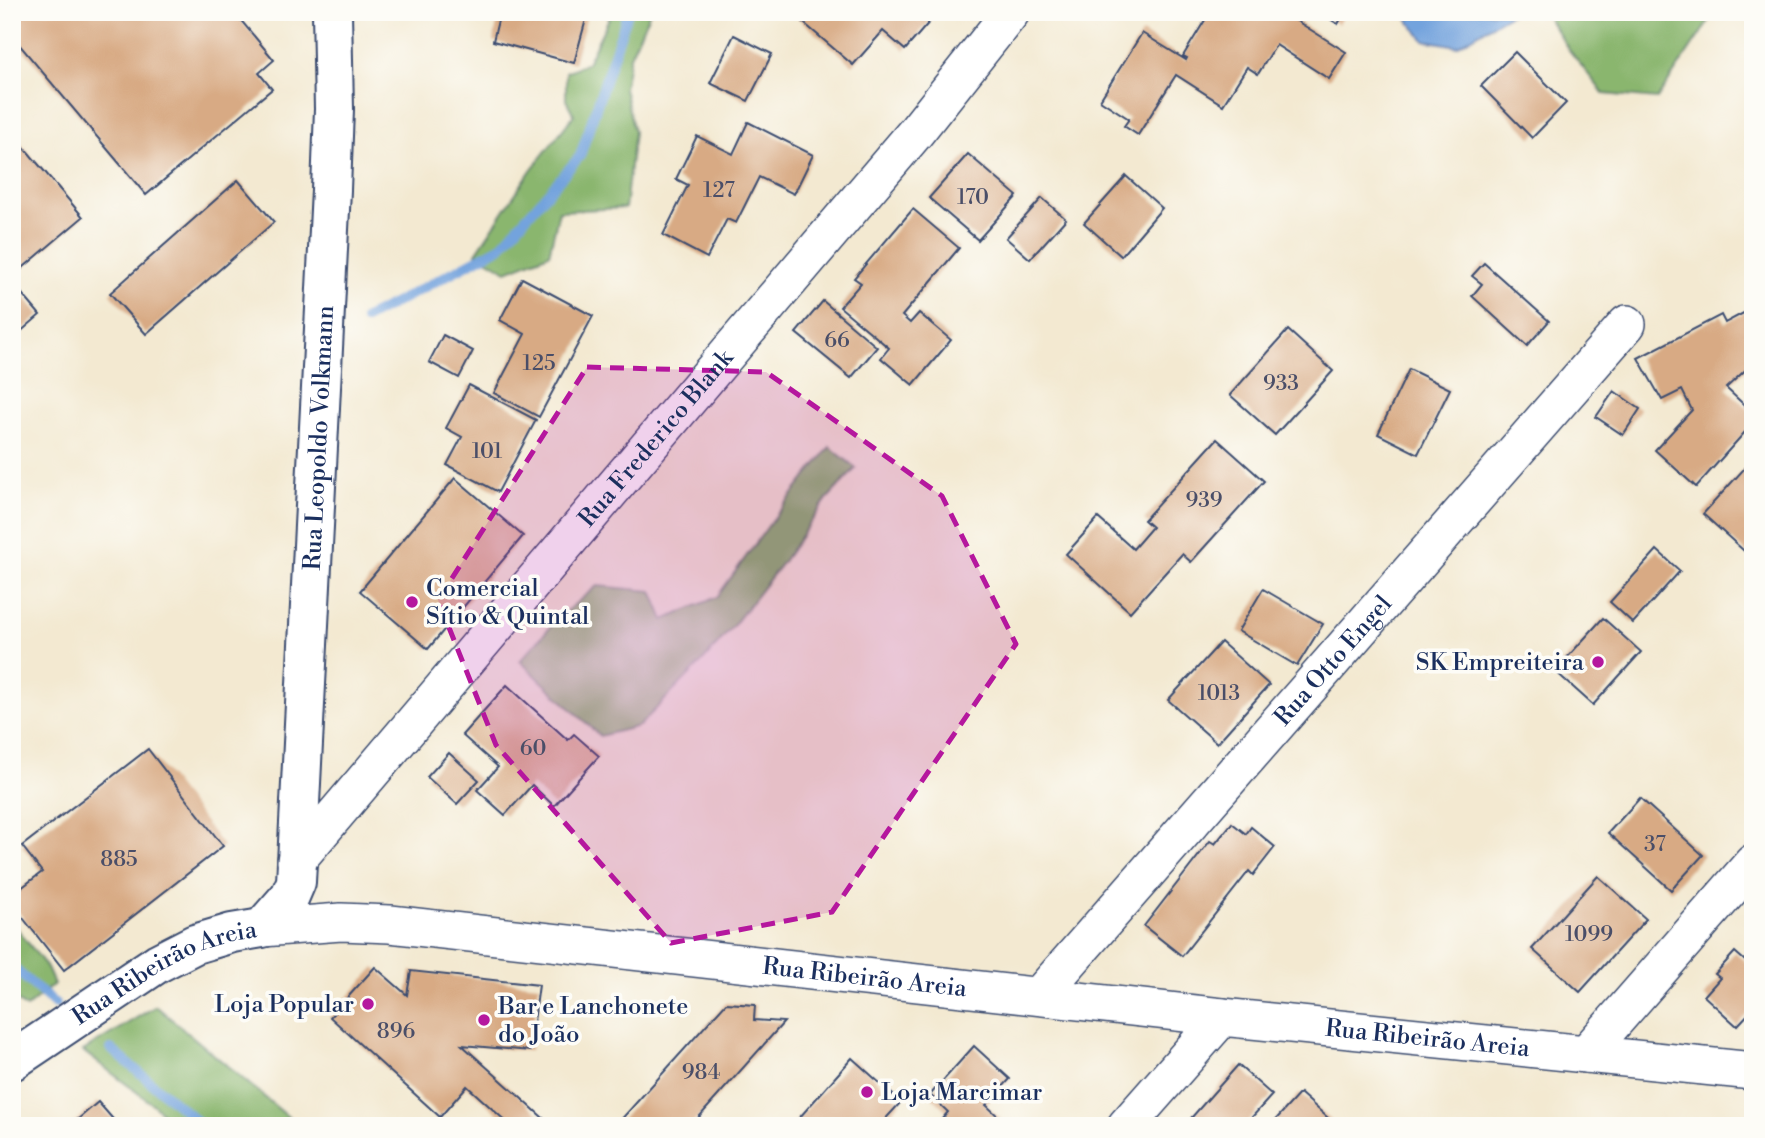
<svg xmlns="http://www.w3.org/2000/svg" width="1765" height="1138" viewBox="0 0 1765 1138" font-family="'Libre Bodoni',serif">
	<rect width="100%" height="100%" fill="#fdfcf7"/>
	<filter id="ink" filterUnits="userSpaceOnUse"><feTurbulence type="fractalNoise" baseFrequency=".0143" numOctaves="2"/><feDisplacementMap in="SourceGraphic" scale="14" xChannelSelector="R" yChannelSelector="G"/><feConvolveMatrix kernelMatrix="1 2 1 2 8 2 1 2 1" color-interpolation-filters="sRGB"/></filter>
	<filter id="wash" filterUnits="userSpaceOnUse"><feTurbulence type="fractalNoise" baseFrequency=".00686" numOctaves="4" result="noise"/><feDisplacementMap in="SourceGraphic" scale="28" xChannelSelector="R" yChannelSelector="G"/><feGaussianBlur stdDeviation="1.57" result="paint"/><feColorMatrix in="noise" values="0 0 0 0 0 0 0 0 0 0 0 0 0 0 0 0 0 1.4 0 .05"/><feComposite in="paint" operator="in"/></filter>
	<g filter="url(#wash)">
		<rect width="100%" height="100%" fill="#f3e9d1"/>
		<!-- forest -->
		<g fill="#8ab66e" stroke="#527266" stroke-width="2">
			<path d="M612,12H650L630,56L624,88L634,132L625,208L559,211L549,254L507,271L476,253L531,170L574,115L566,100V72L587,63Z"/>
			<path d="M1544,12H1715L1657,99L1604,94L1569,50Z"/>
			<path d="M830,447L856,468L827,499L782,563L729,631L702,662L639,726L600,736L520,661L559,617L597,586L652,591L664,620L717,597L771,522Z"/>
			<path d="M12,922L46,966L54,984L26,1008L12,997Z"/>
			<path d="M156,1006L299,1126H176L155,1106L83,1051Z"/>
		</g>
		<!-- water -->
		<path fill="#73a3dd" stroke="#47699e" stroke-width="2" d="M1402,12H1514L1457,46L1424,40Z"/>
		<g fill="none" stroke-linecap="round" stroke-linejoin="round">
			<!-- stream -->
			<g stroke="#73a3dd" stroke-width="10">
				<path d="M365,319L500,247L580,156L628,12"/>
				<path d="M12,967L55,1004"/>
				<path d="M111,1049L203,1126"/>
			</g>
		</g>
		<g id="blocks">
			<!-- building -->
			<g fill="#d8aa84">
				<path d="M12,12H234L274,60L259,73L272,89L146,195L12,36Z"/>
				<path d="M500,12H588L574,63L493,41Z"/>
				<path d="M791,12H922L931,20L905,50L883,31L853,65Z"/>
				<path d="M1210,12H1294L1298,14L1295,20L1346,52L1329,79L1276,45L1258,74L1247,67L1223,105L1176,75L1138,135L1124,126L1129,119L1100,100L1142,33L1186,60L1187,58L1183,56Z"/>
				<path d="M1319,12H1345L1338,24Z"/>
				<path d="M734,35L772,54L748,101L710,83Z"/>
				<path d="M1515,52L1566,103L1532,138L1481,86Z"/>
				<path d="M748,122L813,155L794,194L759,177L736,223L727,219L707,258L663,235L688,185L676,179L697,136L733,154Z"/>
				<path d="M12,133L83,217L12,277Z"/>
				<path d="M968,154L1017,196L978,240L929,198Z"/>
				<path d="M1126,176L1162,208L1121,256L1084,223Z"/>
				<path d="M238,180L274,222L146,334L110,293Z"/>
				<path d="M1042,198L1066,219L1030,259L1006,238Z"/>
				<path d="M913,209L959,248L902,316L910,323L919,313L951,340L913,385L881,358L889,348L840,307L861,283L854,278Z"/>
				<path d="M1484,263L1549,321L1527,346L1472,296L1482,284L1472,276Z"/>
				<path d="M522,278L593,316L539,417L494,393L525,334L500,320Z"/>
				<path d="M12,282L40,315L12,339Z"/>
				<path d="M823,301L877,347L851,378L796,333Z"/>
				<path d="M1753,308V363L1726,388L1753,413V423L1696,487L1655,450L1692,410L1682,390L1662,400L1638,358L1721,315L1725,323Z"/>
				<path d="M1288,330L1333,371L1275,435L1230,395Z"/>
				<path d="M443,335L473,351L459,378L429,362Z"/>
				<path d="M1409,369L1450,389L1418,454L1378,434Z"/>
				<path d="M469,385L536,420L498,492L447,465L462,437L446,428Z"/>
				<path d="M1614,391L1640,409L1623,435L1596,417Z"/>
				<path d="M1217,439L1264,481L1191,562L1182,554L1130,612L1066,554L1098,518L1133,549L1152,527L1144,520Z"/>
				<path d="M1753,459V559L1703,514Z"/>
				<path d="M455,478L523,536L428,649L360,591Z"/>
				<path d="M1657,550L1680,571L1633,623L1610,602Z"/>
				<path d="M1263,589L1323,624L1297,666L1238,631Z"/>
				<path d="M1603,618L1641,652L1593,705L1555,671Z"/>
				<path d="M1221,642L1269,685L1217,743L1168,700Z"/>
				<path d="M507,685L568,740L574,734L599,756L554,806L532,785L505,815L477,790L498,767L462,735Z"/>
				<path d="M148,749L223,846L64,970L12,904V895L42,872L22,846Z"/>
				<path d="M449,753L479,780L457,804L427,777Z"/>
				<path d="M1640,798L1703,855L1671,890L1608,833Z"/>
				<path d="M1232,823L1246,834L1251,827L1275,847L1253,875L1249,871L1182,956L1144,926L1210,841L1215,844Z"/>
				<path d="M1598,876L1646,919L1580,992L1532,949Z"/>
				<path d="M1735,952L1753,968V1009L1737,1026L1704,996L1720,978L1715,974Z"/>
				<path d="M375,967L407,995L411,971L539,985L530,1051L462,1045L552,1126H511L467,1086L440,1117L330,1017Z"/>
				<path d="M726,1003L755,1005L754,1020L784,1022L691,1126H621L618,1123Z"/>
				<path d="M974,1046L1010,1079L986,1105L1001,1119L995,1126H936L948,1112L930,1095Z"/>
				<path d="M852,1058L901,1102L879,1126H792Z"/>
				<path d="M1238,1065L1272,1095L1244,1126H1184Z"/>
				<path d="M1300,1093L1337,1126H1270Z"/>
				<path d="M98,1102L119,1126H70Z"/>
				<path d="M21,1119L25,1126H12V1124Z"/>
			</g>
		</g>
	</g>
	<g filter="url(#ink)">
		<use href="#blocks" fill-opacity="0" stroke="#3b4b6f" stroke-width="2"/>
		<g fill="none" stroke-linecap="round" stroke-linejoin="round">
			<defs>
				<g id="street">
					<path id="s1" d="M296,861L915,133L1011,12"/>
					<path id="s2" d="M262,928L341,922L390,924L1222,1017L1753,1071"/>
					<path id="s3" d="M1039,996L1627,324"/>
					<path d="M1586,1054L1753,863"/>
					<path d="M1126,1126L1222,1017"/>
				</g>
				<g id="secondary">
					<path id="s4" d="M12,1061L158,963L195,944L232,933L262,928L290,896L296,882L331,190L334,109L332,12"/>
				</g>
			</defs>
			<!-- street casing -->
			<use href="#street" stroke="#3b4b6f" stroke-width="40"/>
			<!-- secondary casing -->
			<use href="#secondary" stroke="#3b4b6f" stroke-width="42"/>
			<!-- street -->
			<use href="#street" stroke="#fff" stroke-width="37"/>
			<!-- secondary -->
			<use href="#secondary" stroke="#fff" stroke-width="38"/>
		</g>
	</g>
	<!-- marked area -->
	<path fill="#b5179e" fill-opacity="0.2" stroke="#b5179e" stroke-width="5" stroke-dasharray="14 9" stroke-linejoin="round" d="M587,367L766,372L942,496L1016,644L832,912L671,943L496,745L438,600Z"/>
	<!-- markers -->
	<g fill="#b5179e" stroke="#fdfcf7" stroke-width="2.5">
		<circle cx="412" cy="602" r="7"/>
		<circle cx="1598" cy="662" r="7"/>
		<circle cx="368" cy="1004" r="7"/>
		<circle cx="484" cy="1020" r="7"/>
		<circle cx="867" cy="1092" r="7"/>
	</g>
	<g text-anchor="middle" stroke-width="7" stroke-linejoin="round" paint-order="stroke">
		<!-- number labels -->
		<g font-size="21" fill="#4a4e68">
			<text x="719" y="197">127</text>
			<text x="973" y="204">170</text>
			<text x="837" y="347">66</text>
			<text x="539" y="370">125</text>
			<text x="1281" y="390">933</text>
			<text x="487" y="458">101</text>
			<text x="1204" y="507">939</text>
			<text x="1219" y="700">1013</text>
			<text x="533" y="755">60</text>
			<text x="1655" y="851">37</text>
			<text x="119" y="866">885</text>
			<text x="1589" y="941">1099</text>
			<text x="396" y="1038">896</text>
			<text x="701" y="1079">984</text>
		</g>
		<!-- street labels -->
		<g font-size="24" fill="#1b2f5e" stroke="#fdfcf7">
			<text dy="8" stroke="none"><textPath href="#s4" startOffset="789">Rua Leopoldo Volkmann</textPath></text>
			<text dy="8" stroke="none"><textPath href="#s1" startOffset="555">Rua Frederico Blank</textPath></text>
			<text dy="8" stroke="none"><textPath href="#s3" startOffset="446">Rua Otto Engel</textPath></text>
			<text dy="8" stroke="none"><textPath href="#s4" startOffset="178">Rua Ribeirão Areia</textPath></text>
			<text dy="8" stroke="none"><textPath href="#s2" startOffset="606">Rua Ribeirão Areia</textPath></text>
			<text dy="8" stroke="none"><textPath href="#s2" startOffset="1172">Rua Ribeirão Areia</textPath></text>
		</g>
		<!-- poi labels -->
		<g font-size="24" fill="#1b2f5e" stroke="#fdfcf7" text-anchor="start">
			<text x="426" y="596">Comercial<tspan x="426" dy="28">Sítio &amp; Quintal</tspan></text>
			<text x="1584" y="670" text-anchor="end">SK Empreiteira</text>
			<text x="354" y="1012" text-anchor="end">Loja Popular</text>
			<text x="498" y="1014">Bar e Lanchonete<tspan x="498" dy="28">do João</tspan></text>
			<text x="881" y="1100">Loja Marcimar</text>
		</g>
	</g>
	<!-- margin -->
	<rect width="1765" height="1138" fill="none" stroke="#fdfcf7" stroke-width="42"/>
</svg>
